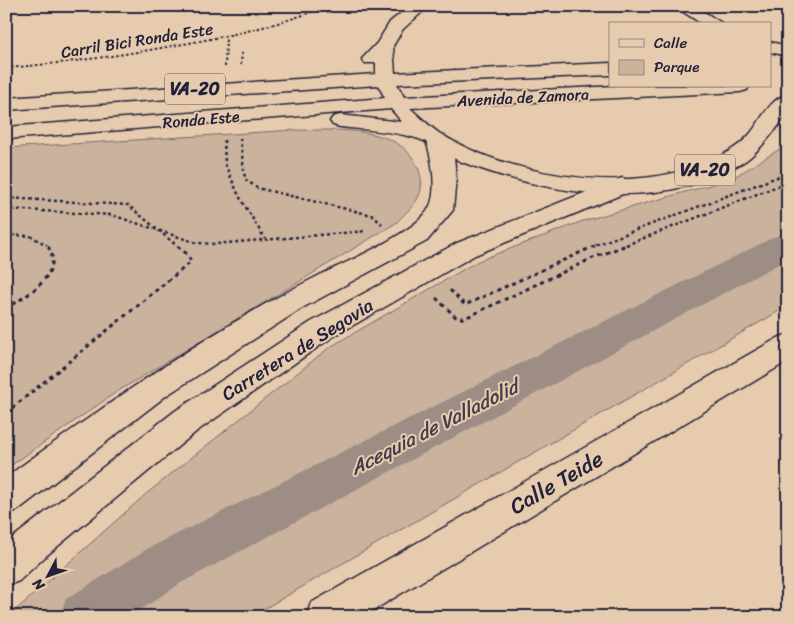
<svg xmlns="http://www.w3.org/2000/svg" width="794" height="623" viewBox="0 0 794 623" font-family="Sriracha,sans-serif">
	<rect width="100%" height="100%" fill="#e7cbae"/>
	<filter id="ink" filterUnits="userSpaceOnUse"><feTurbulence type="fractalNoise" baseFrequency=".02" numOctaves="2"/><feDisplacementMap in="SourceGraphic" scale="10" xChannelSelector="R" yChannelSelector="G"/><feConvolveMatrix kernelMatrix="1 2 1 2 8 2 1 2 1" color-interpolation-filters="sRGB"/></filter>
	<g filter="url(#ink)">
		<!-- green -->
		<g fill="#cab29d" stroke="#766a6c">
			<path d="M295,130C334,131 400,123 418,168C429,195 412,206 396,223L115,393L6,469V148Z"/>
			<path d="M788,144V306L250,617H8L146,494L330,347L478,261L583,221L731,179Z"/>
		</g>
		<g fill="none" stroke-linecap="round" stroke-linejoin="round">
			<!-- canal -->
			<path fill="#9e8d84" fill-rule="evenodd" d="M788,232V259L181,583L130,617H59L66,599L147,549L776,236Z"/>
			<defs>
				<path id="minor" d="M788,334V361L362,617H306L311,603L778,338Z"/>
				<g id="primary">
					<path d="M437,134L445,136L454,157L456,177L453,210L427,241L304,307L167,395L18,510L6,515V477C105,406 205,333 314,278C341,264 417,233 429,208C438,191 432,158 426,141L429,136Z"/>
					<path d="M622,178L630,181L633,186L630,191L475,255L331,338L197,431L47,555L19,581L6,586V543L175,411L311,322L457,243Z"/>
				</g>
				<g id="trunk">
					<path d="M410,6H429L403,29L393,46L395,73L610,63V75L397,84L404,97L616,86H749L747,90L740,92L410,108C419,116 429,126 439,133C514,180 648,199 726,153C735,148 743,142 750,134C761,121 769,99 788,94C788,99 789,105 788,109C785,121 756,154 745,161C662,214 549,195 462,162C447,156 434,144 419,139C394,131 366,130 340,127L333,125L330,121L333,117L340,115L402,122L391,109L6,139V127L385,98L378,85L6,110V98L376,74V63H365L362,59L377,43L390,22Z"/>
					<path d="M674,6H695L723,24H702Z"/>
					<path d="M770,42L788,46V56L770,52Z"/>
				</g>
			</defs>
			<!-- minor casing -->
			<use href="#minor" stroke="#22223b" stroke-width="3"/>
			<!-- primary casing -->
			<use href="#primary" stroke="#22223b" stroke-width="3"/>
			<!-- trunk casing -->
			<use href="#trunk" stroke="#22223b" stroke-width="3"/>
			<!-- path-far2 -->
			<g stroke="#22223b" stroke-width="2" stroke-dasharray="2.5 2.5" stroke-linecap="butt">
				<path d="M779,6L785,27"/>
				<path d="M241,65L242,50"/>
				<path d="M225,67L226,37"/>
				<path d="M6,68C58,64 109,57 161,48C218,38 273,28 327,6"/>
			</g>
			<!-- path-far1 -->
			<g stroke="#22223b" stroke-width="2.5" stroke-dasharray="3 3" stroke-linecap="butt">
				<path d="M240,138L245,179L257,188L372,215L382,224"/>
				<path d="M224,140L225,164L239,196L265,239"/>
				<path d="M6,198L128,205L176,245"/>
				<path d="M6,209L112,215L197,243L216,244L366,231"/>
				<path d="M6,235L30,236L47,245"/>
				<path d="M596,245L788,173"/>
				<path d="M626,245L788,182"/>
			</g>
			<!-- path -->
			<g stroke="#22223b" stroke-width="3" stroke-dasharray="4 4" stroke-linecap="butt">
				<path d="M450,290L465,305L599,244"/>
				<path d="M436,298L457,318H465L593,258L629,244"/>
				<path d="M6,308C27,297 68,271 46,244"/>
				<path d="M6,413L191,262L188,255L175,244"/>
			</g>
			<!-- minor -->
			<use href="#minor" fill="#e7cbae" fill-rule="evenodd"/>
			<!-- primary -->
			<use href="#primary" fill="#e7cbae" fill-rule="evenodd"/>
			<!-- trunk -->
			<use href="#trunk" fill="#e7cbae" fill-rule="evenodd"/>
		</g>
	</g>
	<g text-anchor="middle" stroke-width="4" stroke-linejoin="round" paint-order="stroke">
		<!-- far-street labels -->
		<g font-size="16" fill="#22223b" stroke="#e7cbae">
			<text transform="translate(137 40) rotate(-9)" y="6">Carril Bici Ronda Este</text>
			<text transform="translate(523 97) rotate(-3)" y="6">Avenida de Zamora</text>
			<text transform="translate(201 119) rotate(-5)" y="6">Ronda Este</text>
		</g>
		<!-- shield labels -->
		<g fill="#e7cbae" stroke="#5d555e" stroke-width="1">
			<rect x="165" y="73.5" width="60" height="31" rx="4"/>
			<rect x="675" y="154.5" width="60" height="31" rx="4"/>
		</g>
		<g font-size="18" font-weight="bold" fill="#22223b">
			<text x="195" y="95">VA-20</text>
			<text x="705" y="176">VA-20</text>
		</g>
		<!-- street labels -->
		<g font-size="19" fill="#22223b" stroke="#e7cbae">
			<text transform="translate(297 349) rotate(-32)" y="7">Carretera de Segovia</text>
		</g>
		<!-- water labels -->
		<g font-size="20" font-style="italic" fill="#413d4d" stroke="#e7cbae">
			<text transform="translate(434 427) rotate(-27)" y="7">Acequia de Valladolid</text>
		</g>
		<!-- near-street labels -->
		<g font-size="22" fill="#22223b" stroke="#e7cbae">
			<text transform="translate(556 482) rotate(-30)" y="8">Calle Teide</text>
		</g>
	</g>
	<!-- margin -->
	<rect width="794" height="623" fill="none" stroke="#e7cbae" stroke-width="25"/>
	<rect x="12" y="12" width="769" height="598" fill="none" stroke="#22223b" stroke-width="2" filter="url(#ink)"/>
	<!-- legend -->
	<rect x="609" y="22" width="162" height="65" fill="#e7cbae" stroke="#988780"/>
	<rect x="619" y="39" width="25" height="8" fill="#e7cbae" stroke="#988780"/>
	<text x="654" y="48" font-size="15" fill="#22223b">Calle</text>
	<rect x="619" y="60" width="25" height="15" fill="#cab29d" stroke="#988780"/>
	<text x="654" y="72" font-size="15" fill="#22223b">Parque</text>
	<!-- north arrow -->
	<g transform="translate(48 576) rotate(229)" stroke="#e7cbae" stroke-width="4" paint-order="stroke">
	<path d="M0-4L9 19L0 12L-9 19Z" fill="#22223b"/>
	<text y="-8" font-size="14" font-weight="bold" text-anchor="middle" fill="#22223b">N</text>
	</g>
</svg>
